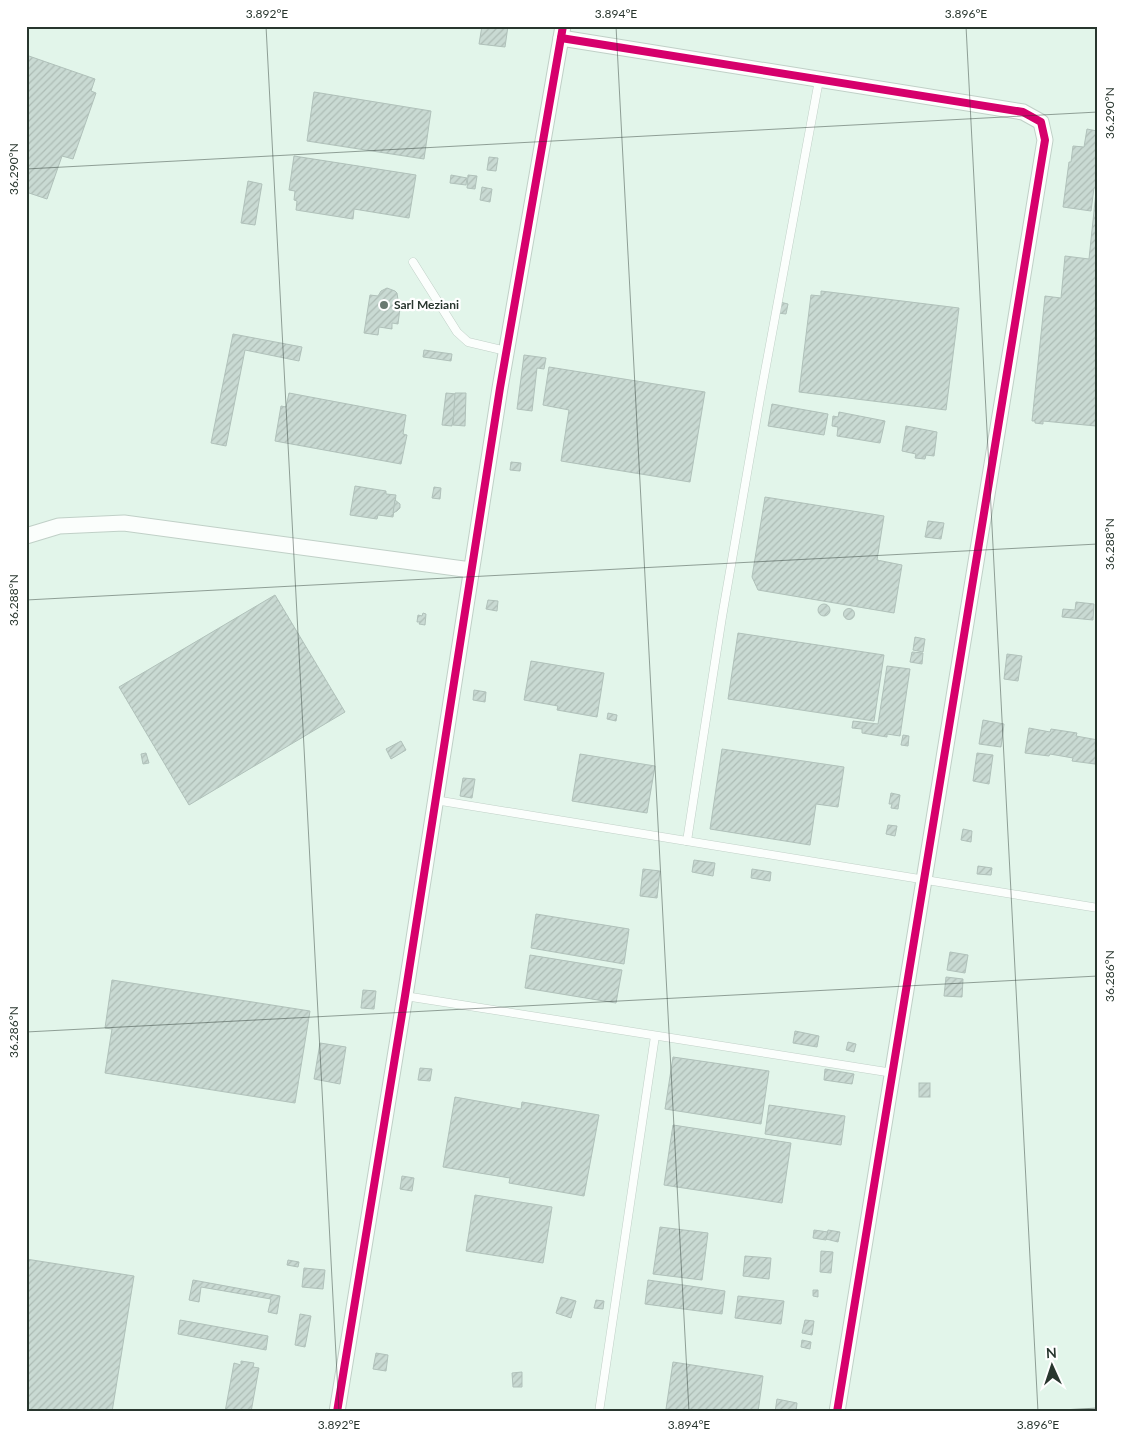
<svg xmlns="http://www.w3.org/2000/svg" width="1124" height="1438" viewBox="0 0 1124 1438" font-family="Lato,sans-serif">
	<defs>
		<pattern id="building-hatch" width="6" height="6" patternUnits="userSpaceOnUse" patternTransform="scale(1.25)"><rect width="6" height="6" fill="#c9dad3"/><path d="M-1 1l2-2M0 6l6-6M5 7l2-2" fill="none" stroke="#adbcb5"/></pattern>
	</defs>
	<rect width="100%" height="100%" fill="#e2f5ea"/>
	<!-- building -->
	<g fill="url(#building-hatch)" stroke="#b0c1ba">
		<path d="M482,26H508L505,47L479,44Z"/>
		<path d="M26,55L95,79L91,91L96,93L73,159L62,156L47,199L26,192Z"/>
		<path d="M314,92L431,111L424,159L307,141Z"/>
		<path d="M1087,129L1097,131V136H1098V188H1094L1091,211L1063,207L1069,162H1071L1073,146L1084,147Z"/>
		<path d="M294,156L416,175L409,218L354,209L353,219L296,210L297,201L294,200L295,191L289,190Z"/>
		<path d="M489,157L498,158L496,171L487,170Z"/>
		<path d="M451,175L467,178L466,185L450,183Z"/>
		<path d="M468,175L477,176L475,189L467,188Z"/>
		<path d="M248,181L262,184L255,225L241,223Z"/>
		<path d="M482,187L492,189L490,202L480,200Z"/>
		<path d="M1096,192H1098V405L1096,426L1043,421V424L1035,423V421H1032L1045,296L1061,298L1065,256L1089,259Z"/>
		<path d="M387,288L395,291L397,293L398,300H401L398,324L392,323V329L379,327L378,335L364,333L370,295L378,296L381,291Z"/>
		<path d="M821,291L959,308L946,410L799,392L811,295L821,296Z"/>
		<path d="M780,302L788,304L786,314L778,313Z"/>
		<path d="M233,334L302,347L299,361L245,350L226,446L211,443Z"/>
		<path d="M424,350L452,354L451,361L423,357Z"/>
		<path d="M524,355L546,358L544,369L537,368L532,411L517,409Z"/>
		<path d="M549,367L705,392L690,482L561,461L569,410L543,405Z"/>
		<path d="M289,393L406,415L403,434L407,435L401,464L275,441L281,406L286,407Z"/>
		<path d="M446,393L457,394L452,426L442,425Z"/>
		<path d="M455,393H466L465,426L453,425Z"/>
		<path d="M772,404L828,414L824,435L768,426Z"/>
		<path d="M839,412L885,421L880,443L837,436L838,427L832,426L833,416L838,417Z"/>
		<path d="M906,426L937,432L934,456L926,455L925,459L915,458L916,454L902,451Z"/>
		<path d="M511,462L521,463L520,471L510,470Z"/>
		<path d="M355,486L386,491V494L396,495L393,517L378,515L377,519L350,515Z"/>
		<path d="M434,487L441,488L440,499L432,498Z"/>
		<path d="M765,497L884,516L877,560L902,565L894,613L758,590L752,577Z"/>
		<path d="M395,500L400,504V508L397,511L393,513Z"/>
		<path d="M928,521L944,523L941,539L925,537Z"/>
		<path d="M275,595L345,712L189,805L119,687Z"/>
		<path d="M488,600L498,601L497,611L486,609Z"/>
		<path d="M1076,602L1094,604L1093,620L1062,617L1063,609L1075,610Z"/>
		<circle cx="824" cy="610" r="6"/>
		<circle cx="849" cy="614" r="5.5"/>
		<path d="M423,613L426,614L425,625L419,624L420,622H417L418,615L422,616Z"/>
		<path d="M738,633L884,655L874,721L728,699Z"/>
		<path d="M915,637L925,639L923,652L913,650Z"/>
		<path d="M912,652L923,653L922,664L910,662Z"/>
		<path d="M1007,654L1022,656L1018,681L1004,679Z"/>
		<path d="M531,661L604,673L597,717L557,710L558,706L524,700Z"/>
		<path d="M887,666L910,669L900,736L887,734V737L862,733V729L852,728L853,721L878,724Z"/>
		<path d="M474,690L486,692L485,702L473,700Z"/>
		<path d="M608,713L617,715L616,721L607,719Z"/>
		<path d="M983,720L1004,724L1001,747L979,744Z"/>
		<path d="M1029,728L1050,732L1051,729L1077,733L1076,736L1098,740L1095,764L1072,761L1073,758L1050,754L1049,756L1025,753Z"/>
		<path d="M903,735L909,736L908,746L901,745Z"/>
		<path d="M401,741L406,750L391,759L386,749Z"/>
		<path d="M722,749L844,767L838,807L816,804L810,845L710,829Z"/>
		<path d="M146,753L149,763L143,764L141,754Z"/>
		<path d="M977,753L993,755L989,784L973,781Z"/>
		<path d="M580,754L655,766L647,813L572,801Z"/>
		<path d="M463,778L475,779L472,798L460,796Z"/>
		<path d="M891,793L900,795L898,809L891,808L892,804H889Z"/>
		<path d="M888,825L897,826L895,836L886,834Z"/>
		<path d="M963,829L972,831L971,842L961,840Z"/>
		<path d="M694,860L715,863L713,876L692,872Z"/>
		<path d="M978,866L992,868L991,875L977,874Z"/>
		<path d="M643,869L660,871L657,898L640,896Z"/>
		<path d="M752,869L771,872L770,881L751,878Z"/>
		<path d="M536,914L629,929L624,964L531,948Z"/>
		<path d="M950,952L968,955L965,973L947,970Z"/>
		<path d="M530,955L622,970L616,1003L525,988Z"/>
		<path d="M946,977L963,979L962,997L944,996Z"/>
		<path d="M112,980L310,1011L295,1103L105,1073L112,1029L105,1028Z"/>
		<path d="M363,990L376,991L374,1009L361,1008Z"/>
		<path d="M795,1031L819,1036L817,1047L793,1043Z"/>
		<path d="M848,1042L856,1044L854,1052L846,1050Z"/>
		<path d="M320,1043L346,1047L340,1084L314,1079Z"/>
		<path d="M673,1057L769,1071L761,1124L665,1109Z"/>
		<path d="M420,1068L432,1069L430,1081L418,1080Z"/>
		<path d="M825,1069L854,1074L852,1084L824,1080Z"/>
		<rect x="919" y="1083" width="11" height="14"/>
		<path d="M455,1097L521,1109L522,1102L599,1115L584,1196L509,1183L510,1178L443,1167Z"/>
		<path d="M769,1105L845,1116L841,1145L765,1134Z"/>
		<path d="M673,1125L791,1143L782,1203L664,1185Z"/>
		<path d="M402,1176L414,1178L412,1191L400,1189Z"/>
		<path d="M475,1195L552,1207L543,1263L466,1251Z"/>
		<path d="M660,1227L708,1233L702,1280L653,1274Z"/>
		<path d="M814,1230L828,1232L826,1240L813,1238Z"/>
		<path d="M828,1230L840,1232L838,1242L826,1239Z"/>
		<path d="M821,1251L833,1252L831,1273L820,1272Z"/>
		<path d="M745,1256L771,1258L769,1279L743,1276Z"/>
		<path d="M26,1259L134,1276L112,1412H26Z"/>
		<path d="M288,1260L299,1262L298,1267L287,1265Z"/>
		<path d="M304,1268L325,1270L323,1289L302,1287Z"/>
		<path d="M193,1280L280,1296L277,1314L268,1312L271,1299L201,1287L199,1302L189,1300Z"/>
		<path d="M648,1280L725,1291L722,1314L645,1304Z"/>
		<path d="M813,1290H818V1297L813,1296Z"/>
		<path d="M738,1296L784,1301L781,1324L735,1318Z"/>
		<path d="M561,1297L576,1301L571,1318L556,1313Z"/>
		<path d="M596,1300L604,1301L603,1309L594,1308Z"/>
		<path d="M300,1314L311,1316L305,1347L295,1345Z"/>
		<path d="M180,1320L268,1336L266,1350L178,1334Z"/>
		<path d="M805,1320L814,1321L812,1335L802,1333Z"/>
		<path d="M802,1340L811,1342L810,1349L801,1347Z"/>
		<path d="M376,1353L388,1355L386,1371L373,1369Z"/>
		<path d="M241,1361L254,1363L253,1367L259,1368L251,1412H225L234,1363L241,1365Z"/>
		<path d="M673,1362L763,1376L758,1412H686L666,1409Z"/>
		<path d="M522,1372V1387H513L512,1373Z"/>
		<path d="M777,1399L797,1403L796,1412H775Z"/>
	</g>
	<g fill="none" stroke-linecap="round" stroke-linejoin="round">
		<defs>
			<g id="lane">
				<path d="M413,262L457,332L468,342L506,351"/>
				<path d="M435,800L1098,908"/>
				<path d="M687,841L722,617L761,393L819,80"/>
				<path d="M405,996L893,1073"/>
				<path d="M599,1412L655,1036"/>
			</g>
			<g id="street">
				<path d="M561,38L1023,112L1041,122L1045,140L837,1412"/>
				<path d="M26,536L59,526L124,523L471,570"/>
				<path d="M337,1412L405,996L500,388L563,26"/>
			</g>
		</defs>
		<!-- lane casing -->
		<use href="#lane" stroke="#c0d0c7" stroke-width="9"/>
		<!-- street casing -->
		<use href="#street" stroke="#c0d0c7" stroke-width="17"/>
		<!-- lane -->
		<use href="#lane" stroke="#fbfefc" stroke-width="8"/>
		<!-- street -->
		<use href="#street" stroke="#fbfefc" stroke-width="15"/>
		<defs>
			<g id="cycleway">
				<path d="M561,38L1023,112L1041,122L1045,140L837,1412"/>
				<path d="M337,1412L405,996L500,388L563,26"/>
			</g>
		</defs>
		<!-- cycleway casing -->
		<use href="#cycleway" stroke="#fff" stroke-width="11"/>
		<!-- cycleway -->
		<use href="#cycleway" stroke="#d6006c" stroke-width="8"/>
	</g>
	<!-- ticks -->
	<path fill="none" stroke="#28362e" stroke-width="1" stroke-opacity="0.45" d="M266,26L339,1412M616,26L689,1412M966,26L1038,1412M26,169L1098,112M26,600L1098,544M26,1032L1098,976M1025,1412L1098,1408"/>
	<!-- markers -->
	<circle fill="#697970" stroke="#fff" stroke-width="2" cx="384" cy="305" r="5"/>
	<g text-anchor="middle" stroke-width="4.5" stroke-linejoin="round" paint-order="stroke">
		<!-- poi labels -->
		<g font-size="12" font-weight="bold" fill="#28362e" stroke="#fff" text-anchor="start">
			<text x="394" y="309">Sarl Meziani</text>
		</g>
	</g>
	<!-- border -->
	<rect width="1124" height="1438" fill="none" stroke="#ffffff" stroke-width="55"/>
	<!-- north arrow -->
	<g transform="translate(1052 1366) rotate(357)" stroke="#ffffff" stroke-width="4" paint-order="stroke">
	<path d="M0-4L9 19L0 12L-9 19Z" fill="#28362e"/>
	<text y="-8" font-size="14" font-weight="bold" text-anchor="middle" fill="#28362e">N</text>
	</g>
	<rect x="28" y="28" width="1068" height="1382" fill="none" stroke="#28362e" stroke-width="2"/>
	<g font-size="12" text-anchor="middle" fill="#28362e">
		<text x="267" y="18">3.892°E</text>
		<text x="616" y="18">3.894°E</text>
		<text x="966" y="18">3.896°E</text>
		<text transform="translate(1110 113) rotate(-90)" y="4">36.290°N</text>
		<text transform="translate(14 169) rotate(-90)" y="4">36.290°N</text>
		<text transform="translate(1110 544) rotate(-90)" y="4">36.288°N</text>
		<text transform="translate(14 600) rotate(-90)" y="4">36.288°N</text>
		<text transform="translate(1110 976) rotate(-90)" y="4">36.286°N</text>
		<text transform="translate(14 1032) rotate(-90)" y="4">36.286°N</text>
		<text x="339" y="1429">3.892°E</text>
		<text x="689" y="1429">3.894°E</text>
		<text x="1038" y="1429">3.896°E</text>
	</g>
</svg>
